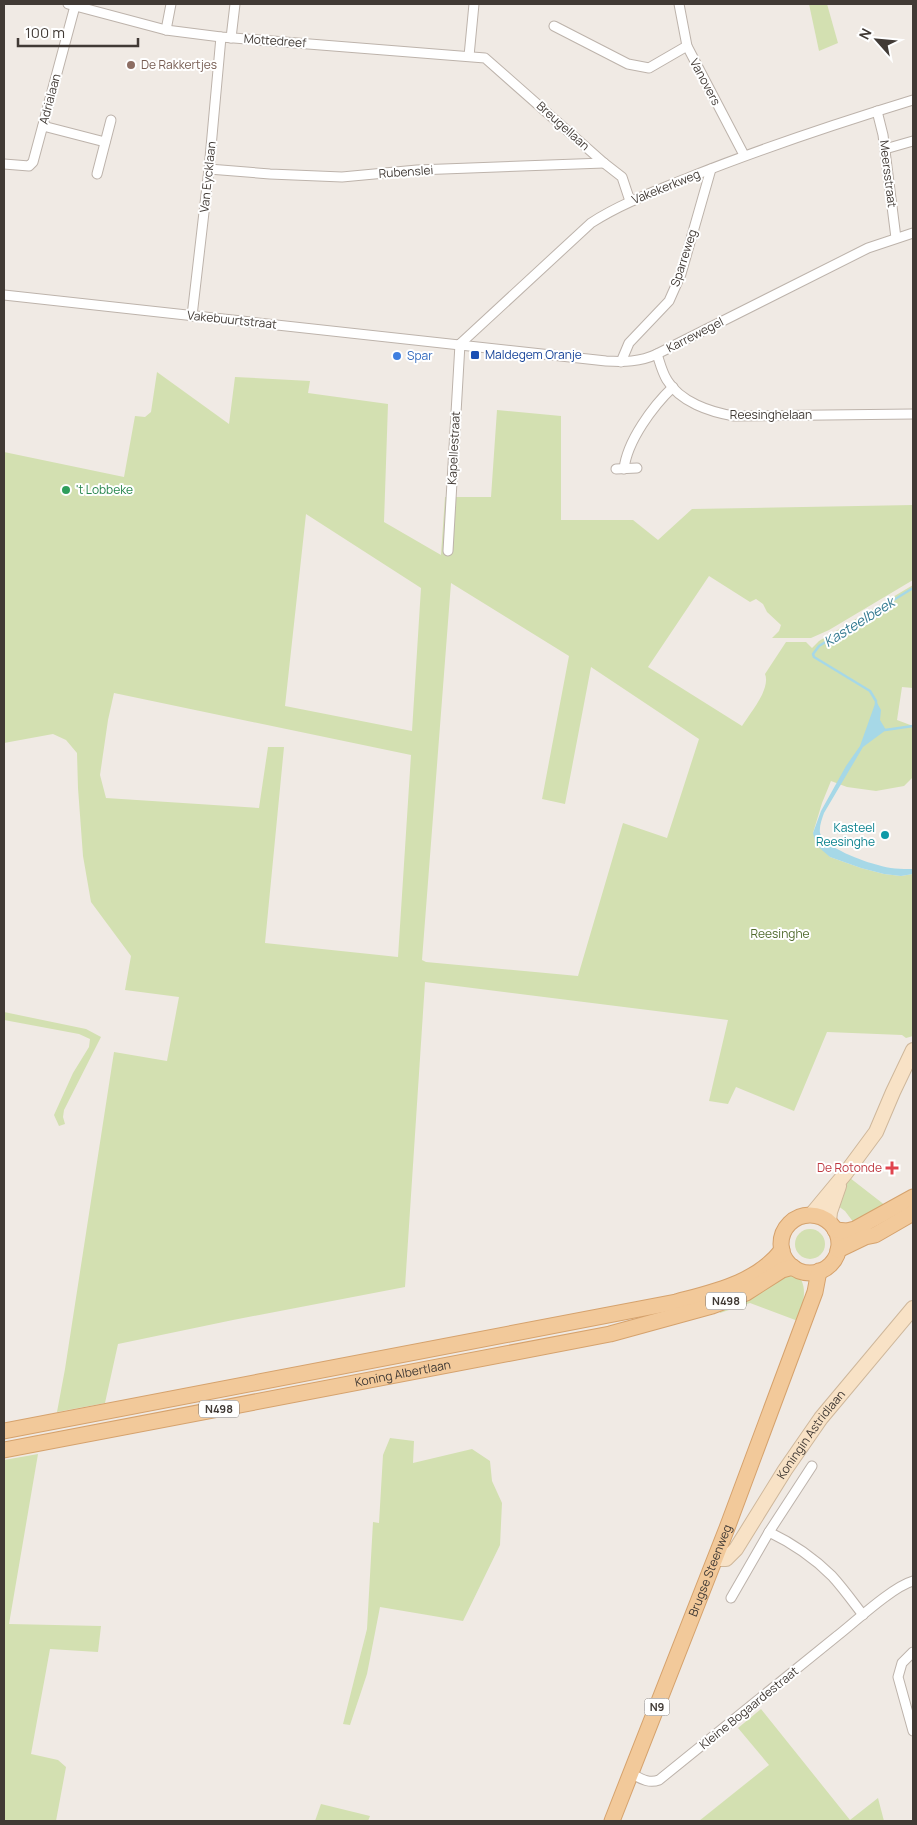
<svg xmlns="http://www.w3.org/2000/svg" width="917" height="1825" viewBox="0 0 917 1825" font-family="Manrope,sans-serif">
	<rect width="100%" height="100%" fill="#f0eae4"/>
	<!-- green -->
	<g fill="#d3e0b1" fill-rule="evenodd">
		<path d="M809,4H827L838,43L819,51Z"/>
		<path d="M157,372L229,424L235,377L310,381L308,393L388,404L384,522L441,555L445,497H491L497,410L561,416V520H633L658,540L692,509L913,505V580L829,630L811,638H772L779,631L781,625L767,612L763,604L756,599L750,602L709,576L648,667L742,726C750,713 771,689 765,674L786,642H806L812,648L819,641L913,585V688L902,687L897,720L913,726V777L904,786L876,791L847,787L831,781L822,803L813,833L830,857L861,868L884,874L901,876L913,874V1036L906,1038L902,1035L827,1032L794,1111L736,1087L728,1104L709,1101L728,1020L425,982L405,1287L233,1320L118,1344L105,1403L57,1412L65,1369L114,1052L167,1061L179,997L125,990L131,956L91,902L83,856L78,788L77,753L66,740L53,734L4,743V452L124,477L135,416L145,417L151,412ZM306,514L421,588L412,731L285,706ZM451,583L569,656L542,799L565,804L591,667L699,739L667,838L623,823L578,976L426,962L422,960ZM114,693L411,755L398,957L265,943L284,747H268L259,808L106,798L100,775L108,720Z"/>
		<path d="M4,1012L86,1029L101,1037L64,1110L63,1117L65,1124L59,1126L54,1115L73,1073L89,1047L90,1039L79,1034L4,1020Z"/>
		<path d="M850,1178L886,1206L854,1223L845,1211L838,1206L844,1186Z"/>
		<circle cx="810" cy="1244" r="15"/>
		<path d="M794,1273C811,1283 802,1306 798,1321L750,1303L720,1313L719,1308L777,1275Z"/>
		<path d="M390,1438L414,1441L413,1463L472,1449L490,1461L492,1481L502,1503L500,1545L463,1621L380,1607L367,1674L350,1725L343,1724L367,1629L373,1522L379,1523L383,1455Z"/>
		<path d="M38,1454L9,1624L101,1626L98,1652L50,1649L31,1754L58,1760L66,1767L56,1821H4V1460Z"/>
		<path d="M761,1709L850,1820L878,1798L884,1821H699L769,1765L738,1728Z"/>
		<path d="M321,1804L370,1816L368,1821H315Z"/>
	</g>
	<!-- water -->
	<path fill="#a6d8e7" d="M876,701L881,710L880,720L886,730L863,747L824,813C822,819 819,826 820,833C823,847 865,862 878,865C889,869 901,869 913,869V874L901,876L884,874L861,868L830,857L816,845L813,833L821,811L846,766L860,746Z"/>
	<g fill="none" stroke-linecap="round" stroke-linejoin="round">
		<!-- stream -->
		<g stroke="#a6d8e7" stroke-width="2.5">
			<path d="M876,704V701L870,691L814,657L813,654L819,646L913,588"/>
			<path d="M885,730L913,726"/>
		</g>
		<defs>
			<g id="street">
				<path d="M68,4L166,30L221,37L485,58L604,163L622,177L630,201"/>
				<path d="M679,4L687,46L744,155"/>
				<path d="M554,26L628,64L649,68L687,46"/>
				<path d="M166,30L171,4"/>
				<path d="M231,38L235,4"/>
				<path d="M469,56L474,4"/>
				<path d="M877,111L883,135L896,238"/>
				<path d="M43,126L105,142"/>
				<path d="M885,149L913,141"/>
				<path d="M4,164L29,166L33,162L75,6"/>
				<path d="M209,169L270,174L342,177L417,170L604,163"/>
				<path d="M97,174L111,120"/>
				<path d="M4,295L606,361C624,362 640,362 657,354L868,248L913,233"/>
				<path d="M192,316L209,169L221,37"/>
				<path d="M460,344L591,223C622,203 656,191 690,177C763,148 838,123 913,100"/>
				<path d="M657,354C660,363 662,372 667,380C680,402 710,412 734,416L913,414"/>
				<path d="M621,362L629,343L669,301L681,274L711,169"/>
				<path d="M616,469L637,468"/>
				<path d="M624,469C627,441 653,406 673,387"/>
				<path d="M448,551L460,344"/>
				<path d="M812,1466L769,1532C792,1543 814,1558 832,1576C843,1588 853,1602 863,1615"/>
				<path d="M731,1598L769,1532"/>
				<path d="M913,1652L902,1663L898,1677L913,1731"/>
				<path d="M630,1773C640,1778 648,1784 659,1780C719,1732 778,1684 837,1636C855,1622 892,1587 913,1581"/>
			</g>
			<g id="secondary">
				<path d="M811,1215L845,1174L876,1132L893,1092L913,1050"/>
				<path d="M829,1222L830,1212L839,1186"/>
				<path id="s1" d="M715,1559H726L736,1549L785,1470L821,1418L913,1308"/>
			</g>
			<g id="primary">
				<circle cx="810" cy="1244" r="29"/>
				<path d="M835,1230L847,1231L855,1229L913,1197"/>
				<path d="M838,1250L865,1237L875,1235L913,1213"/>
				<path d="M4,1431L676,1302C713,1292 757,1283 782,1250"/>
				<path id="s2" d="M4,1450L610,1334L712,1306L746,1293L782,1270L793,1267"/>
				<path id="s3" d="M612,1821L727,1528L815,1292L819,1271"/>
			</g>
		</defs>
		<!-- street casing -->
		<use href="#street" stroke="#bdb3ab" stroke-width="11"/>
		<!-- secondary casing -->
		<use href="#secondary" stroke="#ceb79b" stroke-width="16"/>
		<!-- primary casing -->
		<use href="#primary" stroke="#d5a26d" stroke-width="17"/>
		<!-- street -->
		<use href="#street" stroke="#fff" stroke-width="9"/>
		<!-- secondary -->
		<use href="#secondary" stroke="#f8e2c6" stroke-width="14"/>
		<!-- primary -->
		<use href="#primary" stroke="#f2c99a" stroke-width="15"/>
	</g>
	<!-- markers -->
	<circle fill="#8d6e63" stroke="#fff" stroke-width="2" cx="131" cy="65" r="5"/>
	<rect fill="#1a4fb4" stroke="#fff" stroke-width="2" x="470" y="350" width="10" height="10" rx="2.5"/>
	<circle fill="#3f7fe0" stroke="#fff" stroke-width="2" cx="397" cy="356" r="5"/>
	<circle fill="#2e9e5b" stroke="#fff" stroke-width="2" cx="66" cy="490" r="5"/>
	<circle fill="#0f9aa8" stroke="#fff" stroke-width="2" cx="885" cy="835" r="5"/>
	<path fill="#e0444e" stroke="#fff" stroke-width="2" d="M889.5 1160.5h5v5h5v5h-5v5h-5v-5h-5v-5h5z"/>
	<g text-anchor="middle" stroke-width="4" stroke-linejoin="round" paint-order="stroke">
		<!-- shield labels -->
		<g fill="#fff" stroke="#7a7572" stroke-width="1">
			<rect x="706" y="1292.5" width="40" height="17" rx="4"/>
			<rect x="199" y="1400.5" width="40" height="17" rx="4"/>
			<rect x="644.5" y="1698.5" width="25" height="17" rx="4"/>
		</g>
		<g font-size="11" font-weight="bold" fill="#413a35">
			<text x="726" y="1305">N498</text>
			<text x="219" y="1413">N498</text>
			<text x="657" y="1711">N9</text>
		</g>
		<!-- street labels -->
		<g font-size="12" fill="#413a35" stroke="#fff">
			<text transform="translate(275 41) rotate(4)" y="4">Mottedreef</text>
			<text transform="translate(705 82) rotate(62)" y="4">Vanovers</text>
			<text transform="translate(50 99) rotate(-75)" y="4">Adrialaan</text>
			<text transform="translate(563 126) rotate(42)" y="4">Breugellaan</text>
			<text transform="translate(406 172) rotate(-4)" y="4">Rubenslei</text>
			<text transform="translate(888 174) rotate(83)" y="4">Meersstraat</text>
			<text transform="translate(208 177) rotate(-84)" y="4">Van Eycklaan</text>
			<text transform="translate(666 187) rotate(-22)" y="4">Vakekerkweg</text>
			<text transform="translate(684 258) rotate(-72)" y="4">Sparreweg</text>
			<text transform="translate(232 320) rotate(6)" y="4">Vakebuurtstraat</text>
			<text transform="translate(695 335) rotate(-27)" y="4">Karrewegel</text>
			<text x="771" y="419">Reesinghelaan</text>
			<text transform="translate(454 448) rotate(-87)" y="4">Kapellestraat</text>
			<text dy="4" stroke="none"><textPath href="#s2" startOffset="406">Koning Albertlaan</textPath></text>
			<text dy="4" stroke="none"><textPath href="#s1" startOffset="162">Koningin Astridlaan</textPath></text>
			<text dy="4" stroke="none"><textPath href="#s3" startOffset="269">Brugse Steenweg</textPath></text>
			<text transform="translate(749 1708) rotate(-39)" y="4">Kleine Bogaardestraat</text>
		</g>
		<!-- education labels -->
		<g font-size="12" fill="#785e54" stroke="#fff" text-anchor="start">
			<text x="141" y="69">De Rakkertjes</text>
		</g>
		<!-- transit labels -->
		<g font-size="12" fill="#164399" stroke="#fff" text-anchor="start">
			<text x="485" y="359">Maldegem Oranje</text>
		</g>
		<!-- shop labels -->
		<g font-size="12" fill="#366cbe" stroke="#fff" text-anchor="start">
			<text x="407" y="360">Spar</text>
		</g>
		<!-- leisure labels -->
		<g font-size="12" fill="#27864d" stroke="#fff" text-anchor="start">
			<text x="76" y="494">'t Lobbeke</text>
		</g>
		<!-- culture labels -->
		<g font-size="12" fill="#0d838f" stroke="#fff" text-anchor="end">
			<text x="875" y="832">Kasteel<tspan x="875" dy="14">Reesinghe</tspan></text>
		</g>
		<!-- park labels -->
		<g font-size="12" fill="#516b2f" stroke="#fff">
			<text x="780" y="938">Reesinghe</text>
		</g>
		<!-- health labels -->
		<g font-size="12" fill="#be3a42" stroke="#fff" text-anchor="end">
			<text x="882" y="1172">De Rotonde</text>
		</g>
		<!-- water labels -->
		<g font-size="14" font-style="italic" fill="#377c92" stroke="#fff">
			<text transform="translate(859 622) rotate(-32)" y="5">Kasteelbeek</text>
		</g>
	</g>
	<!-- border -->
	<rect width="917" height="1825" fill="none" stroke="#413a35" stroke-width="10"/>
	<!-- north arrow -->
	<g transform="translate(877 40) rotate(297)" stroke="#ffffff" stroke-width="4" paint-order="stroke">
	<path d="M0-4L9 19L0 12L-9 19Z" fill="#413a35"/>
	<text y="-8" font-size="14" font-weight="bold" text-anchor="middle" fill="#413a35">N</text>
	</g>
	<!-- scale -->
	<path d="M18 38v8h120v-8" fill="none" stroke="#413a35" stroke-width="2.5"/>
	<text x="25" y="38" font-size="15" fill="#413a35" stroke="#ffffff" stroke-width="4" paint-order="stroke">100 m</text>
</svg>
